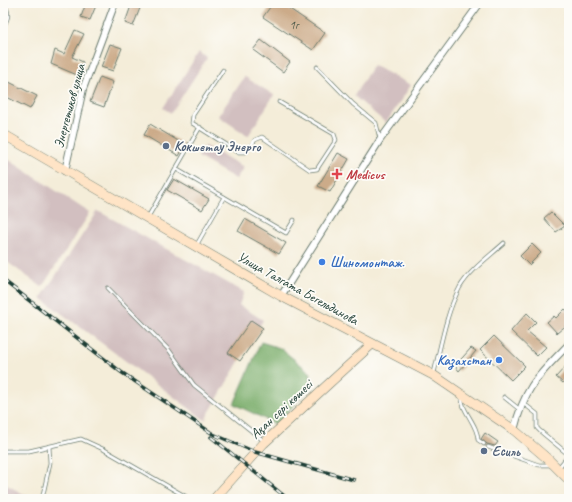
<svg xmlns="http://www.w3.org/2000/svg" width="572" height="502" viewBox="0 0 572 502" font-family="Caveat,sans-serif">
	<rect width="100%" height="100%" fill="#fdfcf7"/>
	<filter id="ink" filterUnits="userSpaceOnUse"><feTurbulence type="fractalNoise" baseFrequency=".025" numOctaves="2"/><feDisplacementMap in="SourceGraphic" scale="8" xChannelSelector="R" yChannelSelector="G"/><feConvolveMatrix kernelMatrix="1 2 1 2 8 2 1 2 1" color-interpolation-filters="sRGB"/></filter>
	<filter id="wash" filterUnits="userSpaceOnUse"><feTurbulence type="fractalNoise" baseFrequency=".012" numOctaves="4" result="noise"/><feDisplacementMap in="SourceGraphic" scale="16" xChannelSelector="R" yChannelSelector="G"/><feGaussianBlur stdDeviation="0.9" result="paint"/><feColorMatrix in="noise" values="0 0 0 0 0 0 0 0 0 0 0 0 0 0 0 0 0 1.4 0 .05"/><feComposite in="paint" operator="in"/></filter>
	<g filter="url(#wash)">
		<rect width="100%" height="100%" fill="#f4edd9"/>
		<!-- industrial -->
		<g fill="#d2bfc0">
			<path d="M199,52L207,58L171,113L163,108Z"/>
			<path d="M373,65L411,85L386,123L354,96Z"/>
			<path d="M246,75L245,77L274,95L248,136L218,116Z"/>
			<path d="M205,146L244,167L236,179L198,157Z"/>
			<path d="M3,156L90,213L42,287L3,259Z"/>
			<path d="M98,211L244,292L239,305L263,320L205,420L41,298Z"/>
			<path d="M3,483L33,499H3Z"/>
		</g>
		<!-- forest -->
		<path fill="#77ab68" stroke="#4b744e" d="M261,342L280,348L311,373L309,387L277,425L234,404Z"/>
		<g id="blocks">
			<!-- building -->
			<g fill="#ccab89">
				<path d="M86,3H97L90,20L81,17Z"/>
				<path d="M132,3H142L133,26L125,23Z"/>
				<path d="M273,3H281L325,33L313,50L263,17Z"/>
				<path d="M75,30L84,34L72,57L83,62L77,75L51,64L55,50L64,54Z"/>
				<path d="M261,40L290,62L283,72L253,50Z"/>
				<path d="M110,44L122,48L113,71L101,67Z"/>
				<path d="M100,77L113,82L104,107L90,102Z"/>
				<path d="M3,79L37,96L30,109L3,95Z"/>
				<path d="M150,124L185,145L179,156L144,135Z"/>
				<path d="M338,153L349,159L330,192L318,186Z"/>
				<path d="M174,179L209,199L202,210L167,190Z"/>
				<path d="M551,212L565,226L556,232L544,218Z"/>
				<path d="M245,219L286,243L279,254L238,231Z"/>
				<path d="M532,244L541,253L529,265L520,256Z"/>
				<path d="M565,309L569,313V323L557,333L547,322L554,316L556,318Z"/>
				<path d="M527,313L536,322L527,331L546,347L537,356L511,331Z"/>
				<path d="M251,320L263,328L240,361L228,353Z"/>
				<path d="M494,336L525,366L511,380L480,350Z"/>
				<path d="M471,348L476,351L459,371L455,366Z"/>
				<path d="M565,367L569,371V377L563,383L556,377Z"/>
				<path d="M485,433L498,442L495,446L487,444L481,439Z"/>
			</g>
		</g>
	</g>
	<g filter="url(#ink)">
		<use href="#blocks" fill-opacity="0" stroke="#6a7b6e" stroke-width="1"/>
		<g fill="none" stroke-linecap="round" stroke-linejoin="round">
			<defs>
				<g id="lane">
					<path d="M3,4C11,12 8,19 3,27"/>
					<path d="M317,67L353,104L376,123L380,139"/>
					<path d="M223,70L193,115L192,123L238,152H246L255,140L262,137L310,170L317,169L336,140L334,134L279,102"/>
					<path d="M176,169L286,233L294,220"/>
					<path d="M148,217L200,127"/>
					<path d="M196,246L224,197"/>
					<path d="M108,288L169,350L194,385L264,441"/>
					<path d="M434,373C441,345 446,313 460,287C470,270 490,256 504,243"/>
					<path d="M462,396C460,410 478,424 478,440L484,444"/>
					<path d="M504,397L519,409"/>
					<path d="M523,403L537,414V428L540,431L569,455"/>
					<path d="M488,447L539,465H551"/>
					<path d="M3,451H29L81,439L103,449L190,499"/>
					<path d="M559,467L569,455"/>
					<path d="M42,499L50,463L49,446"/>
				</g>
				<g id="street">
					<path d="M65,171L83,89L115,3"/>
					<path d="M281,296L380,140L480,3"/>
					<path d="M514,430C525,386 538,376 569,344"/>
				</g>
				<g id="secondary">
					<path d="M3,134L281,296L433,375L514,430L549,460L569,480"/>
					<path d="M214,499L263,444L372,344"/>
				</g>
			</defs>
			<!-- lane casing -->
			<use href="#lane" stroke="#6a7b6e" stroke-width="4.5"/>
			<!-- street casing -->
			<use href="#street" stroke="#6a7b6e" stroke-width="8"/>
			<!-- secondary casing -->
			<use href="#secondary" stroke="#6a7b6e" stroke-width="10"/>
			<!-- lane -->
			<use href="#lane" stroke="#fff" stroke-width="3"/>
			<!-- street -->
			<use href="#street" stroke="#fff" stroke-width="6"/>
			<!-- secondary -->
			<use href="#secondary" stroke="#ffe4c6" stroke-width="9"/>
			<defs>
				<g id="rail">
					<path d="M3,280L121,372L213,434L255,452L354,480"/>
					<path d="M211,437L288,499"/>
				</g>
			</defs>
			<!-- rail casing -->
			<use href="#rail" stroke="#1f3d34" stroke-width="3.5"/>
			<!-- rail -->
			<use href="#rail" stroke="#fdfcf7" stroke-width="2" stroke-dasharray="6" stroke-linecap="butt"/>
		</g>
	</g>
	<!-- markers -->
	<g fill="#5c6f8a" stroke="#fdfcf7" stroke-width="1.5">
		<circle cx="166" cy="146" r="4"/>
		<circle cx="484" cy="451" r="4"/>
	</g>
	<path fill="#e0444e" stroke="#fdfcf7" stroke-width="1.5" d="M335 168h4v4h4v4h-4v4h-4v-4h-4v-4h4z"/>
	<g fill="#3f7fe0" stroke="#fdfcf7" stroke-width="1.5">
		<circle cx="322" cy="262" r="4"/>
		<circle cx="499" cy="360" r="4"/>
	</g>
	<g text-anchor="middle" stroke-width="3.5" stroke-linejoin="round" paint-order="stroke">
		<!-- number labels -->
		<g font-size="12" fill="#4a5849">
			<text x="294" y="29">1г</text>
		</g>
		<!-- street labels -->
		<g font-size="14" fill="#1f3d34" stroke="#fdfcf7">
			<text transform="translate(69 106) rotate(-75)" y="5">Энергетиков улица</text>
			<text transform="translate(298 288) rotate(29)" y="5">Улица Талгата Бегельдинова</text>
			<text transform="translate(281 409) rotate(-43)" y="5">Ақан сері көшесі</text>
		</g>
		<!-- service labels -->
		<g font-size="14" font-weight="bold" fill="#4e5e75" stroke="#fdfcf7" text-anchor="start">
			<text x="174" y="151">Кокшетау Энерго</text>
			<text x="492" y="456">Есиль</text>
		</g>
		<!-- health labels -->
		<g font-size="14" font-weight="bold" fill="#be3a42" stroke="#fdfcf7" text-anchor="start">
			<text x="346" y="179">Medicus</text>
		</g>
		<!-- shop labels -->
		<g font-size="14" font-weight="bold" fill="#366cbe" stroke="#fdfcf7" text-anchor="start">
			<text x="330" y="267">Шиномонтаж.</text>
			<text x="491" y="365" text-anchor="end">Казахстан</text>
		</g>
	</g>
	<!-- margin -->
	<rect width="572" height="502" fill="none" stroke="#fdfcf7" stroke-width="16"/>
</svg>
